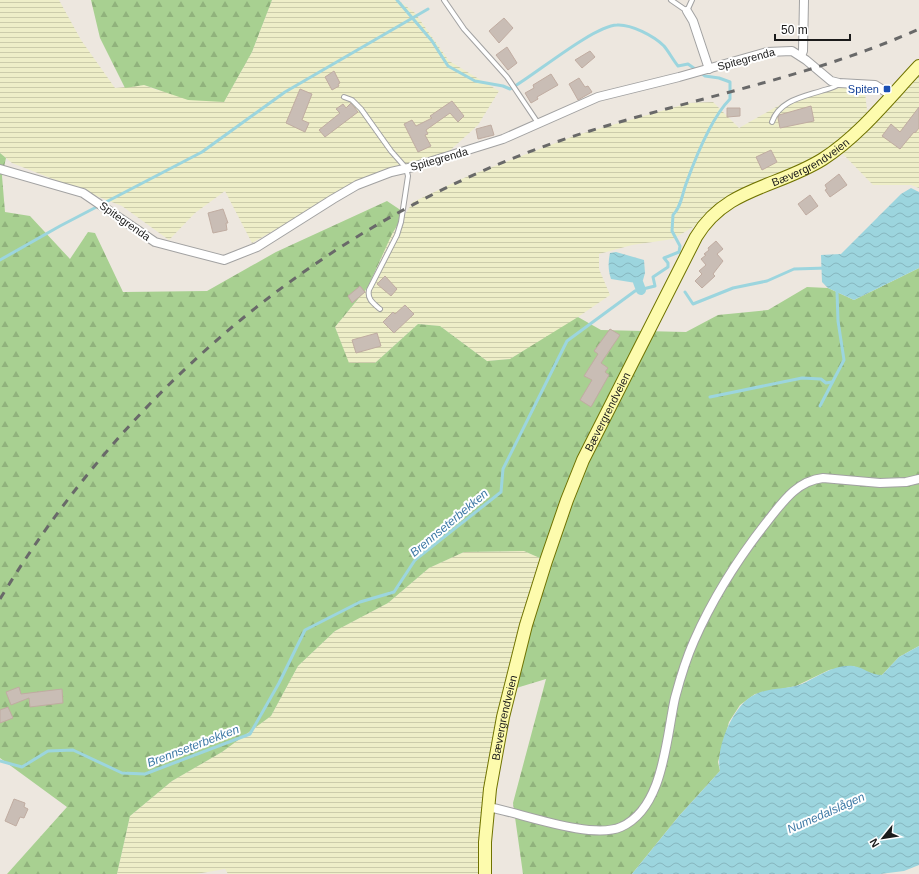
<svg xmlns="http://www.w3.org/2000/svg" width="919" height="874" viewBox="0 0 919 874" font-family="Arial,sans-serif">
	<defs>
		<pattern id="farmland-rules" width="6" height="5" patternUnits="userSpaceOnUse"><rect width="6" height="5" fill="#eeeec8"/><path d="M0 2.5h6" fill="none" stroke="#ccccab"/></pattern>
		<pattern id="forest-firs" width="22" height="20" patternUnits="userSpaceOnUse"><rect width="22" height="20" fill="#a8d091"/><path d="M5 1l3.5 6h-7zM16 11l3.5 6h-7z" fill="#90b27c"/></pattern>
		<pattern id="water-waves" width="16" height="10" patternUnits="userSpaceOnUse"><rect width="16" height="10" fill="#9cd5de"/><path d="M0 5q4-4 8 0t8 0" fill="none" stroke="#86b6be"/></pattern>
	</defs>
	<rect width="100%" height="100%" fill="#ede7df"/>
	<!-- farmland -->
	<g fill="url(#farmland-rules)">
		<path d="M0,0H59L81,40L115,88L144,85L157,90L224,102L252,52L272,0H398L415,13L449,61L499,91L478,125L446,154L355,185L252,243L225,191L195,213L169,240L122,206L12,163L0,153Z"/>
		<path d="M919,76V188L911,185H873L841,152L723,209L673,239L632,245L599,254V269L610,295L562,328L510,359L487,361L440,326L418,324L375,363L349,364L335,327L368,287L392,234L413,202L466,177L577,135L689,103L713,102L739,128L792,98L850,86L865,93L869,126Z"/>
		<path d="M524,551L542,559L489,784V874H228L225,869L196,874H117L130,816L172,781L222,752L271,716L298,666L335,631L388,603L429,568L464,552Z"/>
	</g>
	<!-- forest -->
	<g fill="url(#forest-firs)">
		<path d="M91,0H272L252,52L224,102L188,100L144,85L125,88L100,38Z"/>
		<path d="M0,153L6,158L2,176L5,212L30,216L70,259L88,232L95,233L123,292L207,291L276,252L387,201L405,213L392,234L368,287L335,327L349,363H375L418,324L440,326L487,361L510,359L578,317L601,330L686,332L718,315L768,310L807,287L828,288L854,300L919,268V646L899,657L882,675H874L853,666L829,670L796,686L755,694L740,705L729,722L718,762L720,771L679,816L632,874H523L513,803L546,679L513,689L542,559L524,551L464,552L429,568L388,603L335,631L298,666L271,716L222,752L172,781L130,816L117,874H7L67,807L0,758Z"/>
	</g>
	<!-- water -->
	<g fill="url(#water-waves)">
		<path d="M911,188L919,192V268L854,300L828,288L822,282L821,255L841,254L901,194Z"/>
		<path d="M616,252L644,260L645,273L643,280L636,283L611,279C608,270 608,263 610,253Z"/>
		<path d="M919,646V865L904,871L880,874H632L679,816L720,771C715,749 733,705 754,695C768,687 787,690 802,684C818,677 834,664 853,666C863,667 870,675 882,675L899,657Z"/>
	</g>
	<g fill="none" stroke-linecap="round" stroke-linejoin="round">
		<!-- stream -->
		<g stroke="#9cd5de" stroke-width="3">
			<path d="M0,260L60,226L202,152L285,92L428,9"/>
			<path d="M685,292L693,304L733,288L767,281L794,269L827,268"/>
			<path d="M710,397L802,378L821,379L826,383L832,382"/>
			<path d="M820,406L844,360L838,321L837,292L839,289"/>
			<path d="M0,761L22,767L48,751L73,750L122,773L145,774L250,734L279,683L305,630L360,602L394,592L415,560L501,492L503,469L567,341L635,291L655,286L653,277L668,267V263L664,258L679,252L680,246L672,231L673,215C681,207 682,195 686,184C695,159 712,117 730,99V82L719,78L705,76L688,64L678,66C673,60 669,52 664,46C654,36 631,24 617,25C593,26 535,75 510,89L503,86L475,81L448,66L432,41L397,0"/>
		</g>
		<!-- canal -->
		<path stroke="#9cd5de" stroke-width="10" d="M638,282L641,290"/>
	</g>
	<!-- building -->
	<g fill="#c9bdb5" stroke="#c0aca1">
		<path d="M504,18L513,28L499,43L489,31Z"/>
		<path d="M507,47L517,63L508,70L496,55Z"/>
		<path d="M590,51L595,57L582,68L575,60Z"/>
		<path d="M334,71L340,83L338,84L339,86L332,90L325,77Z"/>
		<path d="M551,74L558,85L537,97L538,99L531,103L525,93L534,88L533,85Z"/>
		<path d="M579,78L585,87L588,86L592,92L578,100L569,84Z"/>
		<path d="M300,89L312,94L302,120L309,123L305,132L286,123Z"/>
		<path d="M452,101L464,116L458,122L450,113L426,130L428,134L425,135L431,146L418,152L404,124L412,120L416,126L432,118L430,116Z"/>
		<path d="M351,103L358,112L325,137L319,130L340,113L336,109L343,104L346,108Z"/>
		<path d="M811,106L814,121L780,128L778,118L779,115Z"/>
		<path d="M919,107V128L915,133L914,132L900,149L882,136L891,124L900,132Z"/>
		<path d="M727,108H740V116L727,117Z"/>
		<path d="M491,125L494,135L478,139L476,129Z"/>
		<path d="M771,150L777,162L762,170L756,157Z"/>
		<path d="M839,174L847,185L830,197L825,190L827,189L825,185Z"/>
		<path d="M810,195L818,206L806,215L798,204Z"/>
		<path d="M223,209L228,223H226L227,230L213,233L208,213Z"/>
		<path d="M716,241L723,249L717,254L723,261L713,274L715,276L702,288L695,281L702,274L699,271L706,265L701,259L706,255L704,254L709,250L708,248Z"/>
		<path d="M385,276L397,289L391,296L377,284Z"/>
		<path d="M360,286L365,292L352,303L348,296Z"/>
		<path d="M405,305L414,314L394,333L383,322L393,312L395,314Z"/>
		<path d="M610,329L620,335L601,363L608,368L605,372L609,375L591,407L580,400L592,380L584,376L598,354L594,351Z"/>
		<path d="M377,333L381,346L356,353L352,340Z"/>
		<path d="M19,687L21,694L62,689L63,703L30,707L29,698L11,705L6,692Z"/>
		<path d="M8,707L13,718L0,723V710Z"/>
		<path d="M14,799L25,803L24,807L28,809L24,818L20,817L16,826L5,821Z"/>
	</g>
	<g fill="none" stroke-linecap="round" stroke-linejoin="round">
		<defs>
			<g id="lane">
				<path d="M444,0L464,29L507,77L538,123"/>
				<path d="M671,0L687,11L692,0"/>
				<path d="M344,97L352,100L361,109L391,151L406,168L408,176L401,222L397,235L369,290C367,299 373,303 380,309"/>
				<path d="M772,122C779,101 802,97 821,91C827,89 834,88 839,84"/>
			</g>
			<g id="street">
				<path d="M687,11L693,21L709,69"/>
				<path d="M801,56L803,51L804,0"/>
				<path d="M0,169L83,193L155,242L224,260L257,247L333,199L357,185L391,172L413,167L503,139L598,97L679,77L767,52L792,51L806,60L831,81L839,83L875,85L891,95"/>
				<path d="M488,807C521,813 591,840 621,827C664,808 666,738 675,698C680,679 686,659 694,641C713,598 737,560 766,523C782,503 796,481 823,478L880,483L906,482L919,479"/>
			</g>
			<g id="secondary">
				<path id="s1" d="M485,874V842L490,789L503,717L526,625L546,561L567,500L583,460L696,237C726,187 777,188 823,159C860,135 889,98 919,66"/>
			</g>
		</defs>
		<!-- lane casing -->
		<use href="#lane" stroke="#a2a2a2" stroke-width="6"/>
		<!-- street casing -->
		<use href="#street" stroke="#a2a2a2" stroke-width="10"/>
		<!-- secondary casing -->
		<use href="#secondary" stroke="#707300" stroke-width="14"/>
		<!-- lane -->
		<use href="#lane" stroke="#fff" stroke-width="4"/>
		<!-- street -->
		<use href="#street" stroke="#fff" stroke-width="8"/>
		<!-- secondary -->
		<use href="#secondary" stroke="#fdfbad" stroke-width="12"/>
		<!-- rail -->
		<path stroke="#696969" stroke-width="3" stroke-dasharray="8 8" stroke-linecap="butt" d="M0,599C131,383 330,217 571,137C686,99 808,79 919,29"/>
	</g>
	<!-- markers -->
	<rect fill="#1a4fb4" stroke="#fff" stroke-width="1.5" x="883" y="85" width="8" height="8" rx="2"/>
	<g text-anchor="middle" stroke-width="4" stroke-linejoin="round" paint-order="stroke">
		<!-- street labels -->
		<g font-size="11" fill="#1b1b1b" stroke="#fff">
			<text transform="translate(746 59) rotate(-15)" y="4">Spitegrenda</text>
			<text transform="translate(439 159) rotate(-16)" y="4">Spitegrenda</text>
			<text dy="4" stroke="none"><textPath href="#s1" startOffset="817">Bævergrendveien</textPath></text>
			<text transform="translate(125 221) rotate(35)" y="4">Spitegrenda</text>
			<text dy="4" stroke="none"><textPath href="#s1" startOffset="482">Bævergrendveien</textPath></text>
			<text dy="4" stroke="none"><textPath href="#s1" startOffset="158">Bævergrendveien</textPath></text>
		</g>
		<!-- transit labels -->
		<g font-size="11" fill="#164399" stroke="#fff" text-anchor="end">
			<text x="879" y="93">Spiten</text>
		</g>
		<!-- water labels -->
		<g font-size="12" font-style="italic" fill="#407ba7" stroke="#fff">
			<text transform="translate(449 523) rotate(-40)" y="4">Brennseterbekken</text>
			<text transform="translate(193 746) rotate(-21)" y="4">Brennseterbekken</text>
			<text transform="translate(826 813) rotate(-24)" y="4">Numedalslågen</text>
		</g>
	</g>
	<!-- north arrow -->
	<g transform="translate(883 838) rotate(240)" stroke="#ffffff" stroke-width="3" paint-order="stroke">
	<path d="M0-3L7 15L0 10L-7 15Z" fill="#1b1b1b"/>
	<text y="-6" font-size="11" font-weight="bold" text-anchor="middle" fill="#1b1b1b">N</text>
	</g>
	<!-- scale -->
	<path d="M775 34v6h75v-6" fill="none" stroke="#1b1b1b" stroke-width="2"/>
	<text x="781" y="34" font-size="12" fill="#1b1b1b" stroke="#ffffff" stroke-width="3" paint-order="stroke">50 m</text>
</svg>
